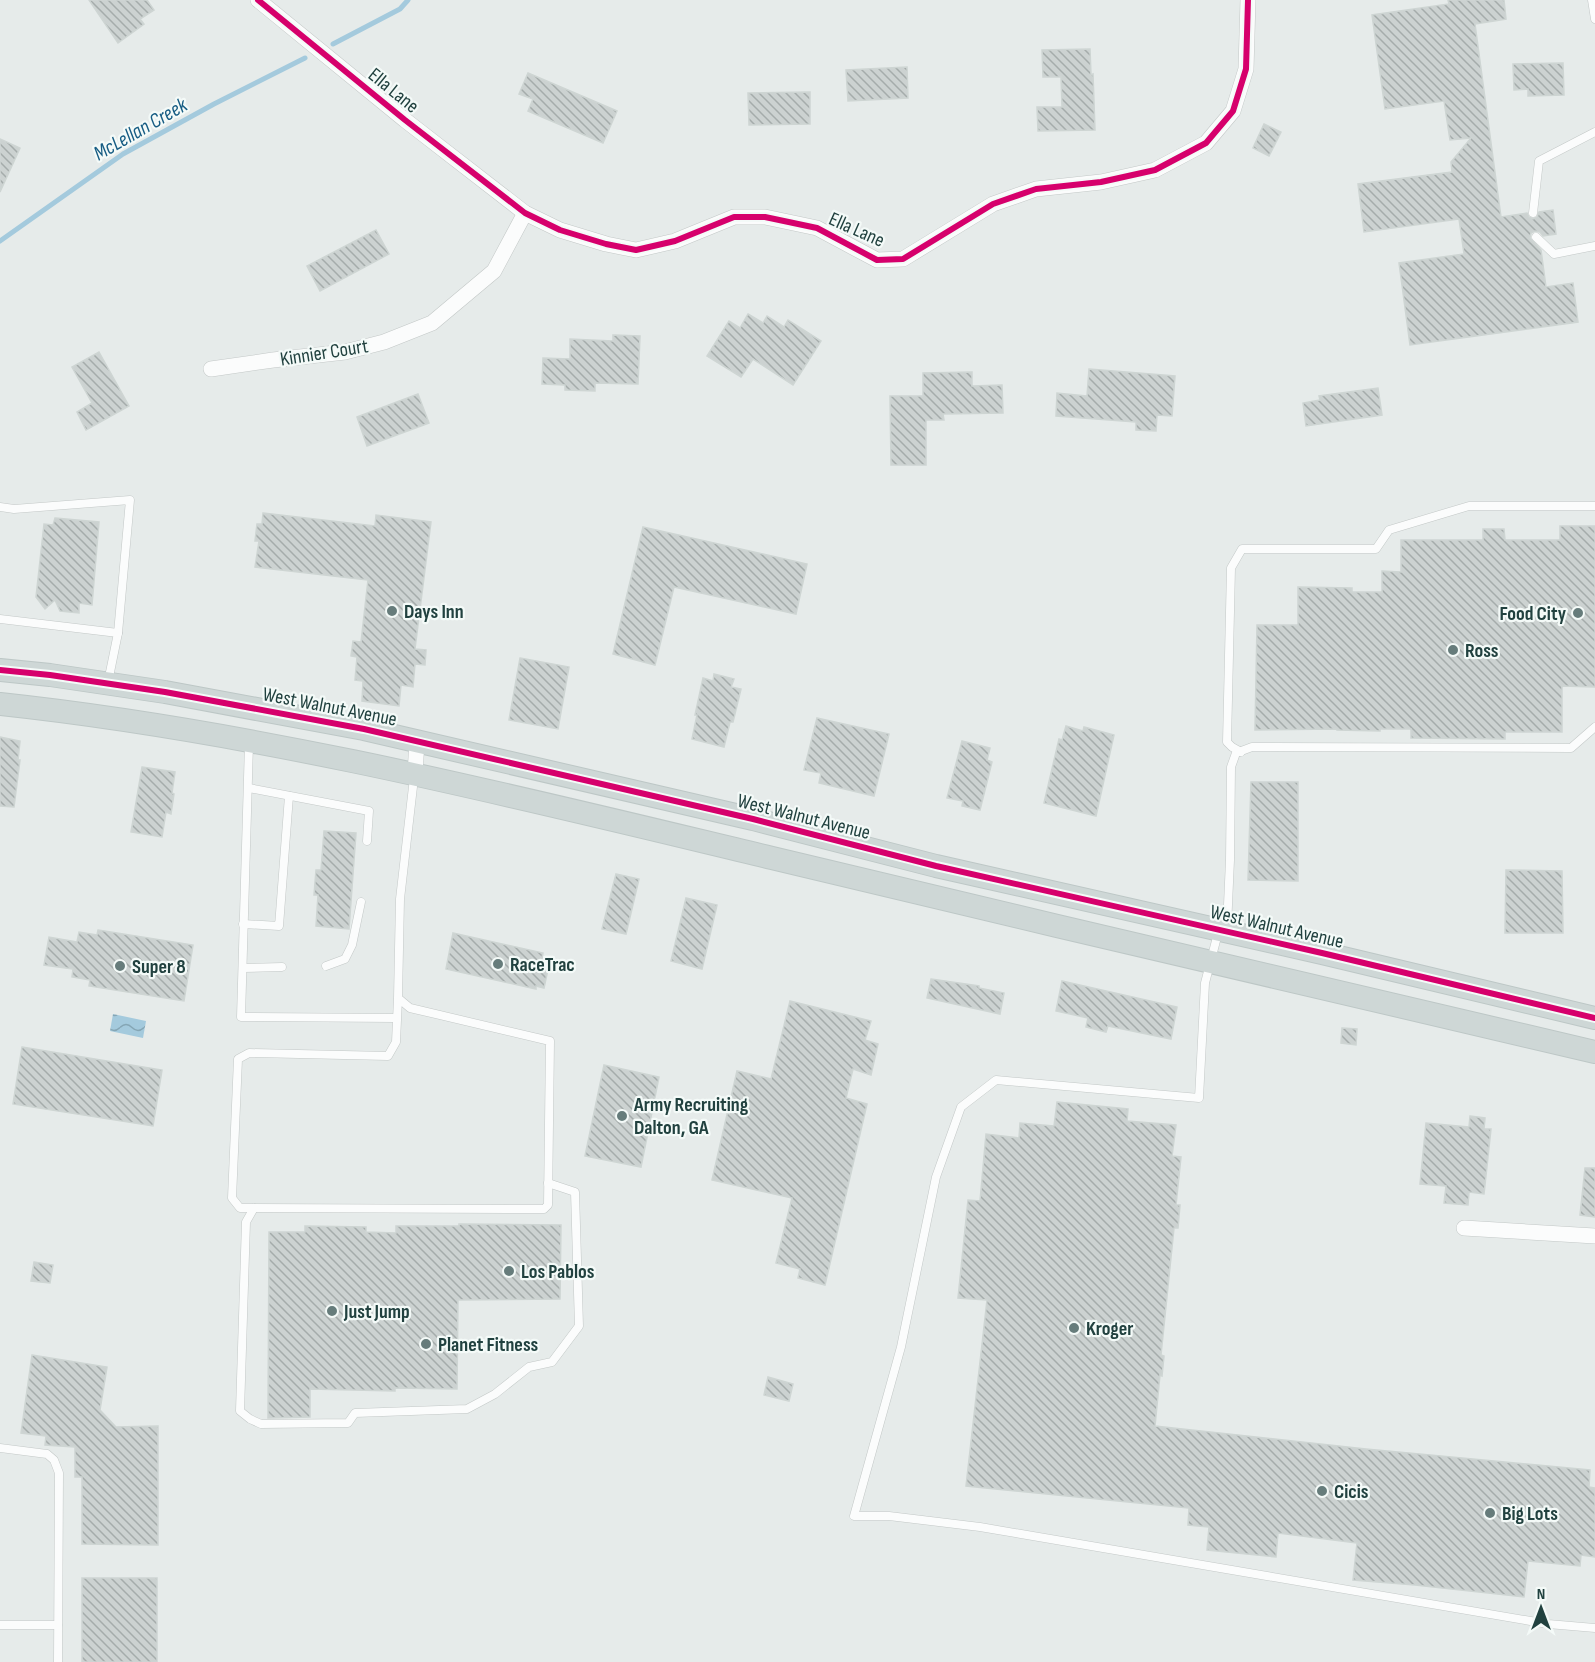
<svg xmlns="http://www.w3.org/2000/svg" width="1595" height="1662" viewBox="0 0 1595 1662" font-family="'Sofia Sans Condensed',sans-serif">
	<defs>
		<pattern id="water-waves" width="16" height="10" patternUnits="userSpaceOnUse" patternTransform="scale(1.5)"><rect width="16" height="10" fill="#a4cadd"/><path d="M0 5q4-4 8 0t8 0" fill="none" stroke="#85a6b5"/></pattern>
		<pattern id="building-back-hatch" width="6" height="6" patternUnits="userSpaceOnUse" patternTransform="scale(1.5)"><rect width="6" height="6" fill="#ccd2d1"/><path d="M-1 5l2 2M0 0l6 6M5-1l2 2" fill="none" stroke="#a5acab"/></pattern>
	</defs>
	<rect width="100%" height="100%" fill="#e6ebea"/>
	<!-- water -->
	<path fill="url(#water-waves)" d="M113,1014L146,1021L143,1038L110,1031Z"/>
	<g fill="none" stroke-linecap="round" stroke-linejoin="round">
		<!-- stream -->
		<g stroke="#a4cadd" stroke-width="5">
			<path d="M333,44L400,9L408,0"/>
			<path d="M0,241L123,154L214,104L305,58"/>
		</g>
	</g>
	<!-- building -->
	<g fill="url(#building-back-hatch)" stroke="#ced5d3" stroke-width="1.5">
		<path d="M89,0H147L154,10L140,19L144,24L118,43Z"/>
		<path d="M1448,0H1504L1506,19L1475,24L1501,217L1527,213L1529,217L1533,219L1537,217L1539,212L1553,210L1556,234L1543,236L1540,232L1535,231L1531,233L1530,238L1541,250L1546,287L1573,283L1578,322L1410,345L1399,263L1464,254L1459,219L1364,232L1358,184L1452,172L1451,162L1471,138L1450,140L1444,101L1385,109L1372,15L1449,4Z"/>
		<path d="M1090,49L1091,75L1093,74L1095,130L1038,131L1037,107H1062L1061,77H1043L1042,50Z"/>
		<path d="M1563,63L1564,95L1528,96V89L1514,90L1513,64Z"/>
		<path d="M907,67L908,98L848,101L846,70Z"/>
		<path d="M528,73L617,111L603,143L528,111L533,99L519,94Z"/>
		<path d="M810,92V124L749,125L748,93Z"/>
		<path d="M1264,124L1281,132L1269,156L1253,148Z"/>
		<path d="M0,139L20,148L0,192Z"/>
		<path d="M376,230L389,254L320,291L307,266Z"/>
		<path d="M748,314L763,323L767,316L784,327L788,320L821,341L793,385L753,359L741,377L707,356L729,321L740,328Z"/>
		<path d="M613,335L640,336L638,384L595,383V391L565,390V385L542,384L543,358L570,359V339L613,341Z"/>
		<path d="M99,352L129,406L86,430L77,412L92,403L72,367Z"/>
		<path d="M1089,369L1175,376L1172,416L1157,415L1156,431L1136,430V422L1056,416L1057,393L1087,396Z"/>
		<path d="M972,372V386L1002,385L1003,413L943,414L944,420H926V465H891L890,396H923V373Z"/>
		<path d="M1378,388L1382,415L1306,426L1303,403L1320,400L1319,396Z"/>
		<path d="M418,394L429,423L367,446L357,417Z"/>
		<path d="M263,513L375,526L376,515L431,522L415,649L426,650L425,665L415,664L413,687L401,685L399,706L362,701L363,681L355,680L357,657L351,656L353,641L361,642L368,580L255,567L259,541H255L257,524H262Z"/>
		<path d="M55,518L99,522L92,605L79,603V613L60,611L55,600L45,609L36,597L44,524L53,525Z"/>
		<path d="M1560,526H1595V687L1562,686V732H1505V739L1411,738V729H1380V731L1337,730V729L1255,730L1257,625H1298V587L1352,588V592H1382V571L1401,572V540H1483V529H1504L1505,540H1560Z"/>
		<path d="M643,527L807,564L796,614L674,587L655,665L613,654Z"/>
		<path d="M520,658L569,667L558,729L509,720Z"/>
		<path d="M714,674L734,679L731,687L741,689L733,722H730L724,747L692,739L697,715H695L703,678L713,681Z"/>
		<path d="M817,718L889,734L874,796L819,783L821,773L804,770Z"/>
		<path d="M1066,726L1083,731L1084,727L1114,735L1096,816L1044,803L1059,739L1062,740Z"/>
		<path d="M0,737L20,741L18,760H20L14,807L0,806Z"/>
		<path d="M962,741L990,748L987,760L992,762L980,810L962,806L963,801L947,798Z"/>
		<path d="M142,767L175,772L172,793L174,794L171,814L166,812L162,837L131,832Z"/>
		<path d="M1251,782H1298V881L1248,880Z"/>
		<path d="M324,831L356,833L349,929L316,926L318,895H314L316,870H321Z"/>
		<path d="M1506,870L1562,871L1563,933H1505Z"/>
		<path d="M616,874L639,879L626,934L602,929Z"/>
		<path d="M686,898L717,905L702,969L671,961Z"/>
		<path d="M98,930L193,945L184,1001L89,986L90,980L72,977L73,969L44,965L49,937L77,942L79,932L97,935Z"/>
		<path d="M453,933L543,953L542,958L550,960L544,988L536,986V989L446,969Z"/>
		<path d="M931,979L979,986V988L1004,993L1000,1014L927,998Z"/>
		<path d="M1062,981L1177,1007L1171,1039L1108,1026L1106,1032L1086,1027L1088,1018L1056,1011Z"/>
		<path d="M790,1001L871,1021L865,1040L878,1044L871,1075L853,1069L846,1098L867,1104L825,1285L798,1278L800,1269L776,1263L792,1198L712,1180L737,1071L771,1079Z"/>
		<path d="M1342,1028L1357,1029L1356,1045L1341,1043Z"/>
		<path d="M22,1047L162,1070L153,1126L13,1104Z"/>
		<path d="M604,1065L659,1077L641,1167L585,1156Z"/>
		<path d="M1057,1102L1128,1109L1127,1121L1176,1125L1172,1156L1181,1157L1176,1205H1180L1178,1228H1174L1161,1355L1164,1356L1162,1376L1160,1375L1155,1426L1366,1449L1590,1470L1589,1487L1595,1488V1557L1581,1555L1580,1566L1528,1561L1524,1597L1415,1585L1353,1580L1357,1543L1278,1533L1276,1557L1207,1550L1209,1527L1188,1525L1189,1508L966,1486L987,1300L958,1298L968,1200L980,1201L986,1134L1019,1138L1020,1123L1054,1126Z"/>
		<path d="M1470,1116L1485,1118L1484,1129H1491L1484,1194L1469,1192L1468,1205L1444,1203L1446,1186L1420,1184L1426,1123L1469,1127Z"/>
		<path d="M1585,1168H1595V1217L1580,1215Z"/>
		<path d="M459,1224L561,1225L560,1299L458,1300L457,1389L395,1388V1391L310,1389V1417L268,1418L269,1232H305V1226L366,1227V1232L396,1233V1226H459Z"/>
		<path d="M34,1262L53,1265L50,1283L31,1281Z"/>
		<path d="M32,1355L107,1367L100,1410L116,1427L158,1426V1545L82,1544V1477H75V1447L45,1445L46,1436L21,1433Z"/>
		<path d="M768,1377L793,1384L789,1401L764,1395Z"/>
		<rect x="82" y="1578" width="75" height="84"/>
	</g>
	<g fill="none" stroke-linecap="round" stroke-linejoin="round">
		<defs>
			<g id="lane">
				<path d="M1592,0L1595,19"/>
				<path d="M1533,213L1539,161L1595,132"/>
				<path d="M1536,237L1554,254L1595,246"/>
				<path d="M0,507L14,509L130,500L118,633L108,682"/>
				<path d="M0,619L118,633"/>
				<path d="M249,744L241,1017L396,1018"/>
				<path d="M1241,752L1232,747L1227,742L1231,568L1242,549H1376L1389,530L1469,506H1595"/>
				<path d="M249,788L369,811L367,841"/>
				<path d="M243,924L279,926L289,796"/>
				<path d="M1227,927L1230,860L1231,767L1236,753L1252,747L1571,748L1595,727"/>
				<path d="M1218,933L1205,983L1199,1098L996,1080L961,1107L936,1177L901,1347L854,1516H889L980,1527L1548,1624L1595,1628"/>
				<path d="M326,966L345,959L352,945L361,902"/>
				<path d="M243,968L282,967"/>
				<path d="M398,998L396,1042L388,1056L249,1053L238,1059L232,1198L240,1208L544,1209L548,1205L550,1041L410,1008L398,998L400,899L414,778"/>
				<path d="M254,1208L246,1222L240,1411L250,1419L261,1424L348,1423L355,1413L467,1409L495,1394L529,1367L552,1362L579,1326L575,1192L548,1183"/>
				<path d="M0,1448L47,1454L54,1460L59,1473L58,1662"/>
				<path d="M0,1625H58"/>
			</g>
			<g id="street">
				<path d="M258,0L405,120L525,213L560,230L606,244L636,250L675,241L734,217H765L817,228L877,260L903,259L993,204L1036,189L1101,182L1155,170L1206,143L1233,111L1246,69L1248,0"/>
				<path d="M211,369L273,360L345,352L384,342L432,323L494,271L525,213"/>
				<path d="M415,774L417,741"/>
				<path d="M1464,1228L1595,1236"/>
			</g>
			<g id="primary">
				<path d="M0,670L50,675L165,692L364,729L753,819L936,866L1322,953L1595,1018"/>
				<path d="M0,704C261,732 517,797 772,858C1046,924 1321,988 1595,1052"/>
			</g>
		</defs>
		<!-- lane casing -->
		<use href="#lane" stroke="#c3c8c7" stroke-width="9"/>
		<!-- street casing -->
		<use href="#street" stroke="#c3c8c7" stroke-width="16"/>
		<!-- primary casing -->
		<use href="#primary" stroke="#bdc7c6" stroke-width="24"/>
		<!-- lane -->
		<use href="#lane" stroke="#fbfcfc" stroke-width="8"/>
		<!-- street -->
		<use href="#street" stroke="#fbfcfc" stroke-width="15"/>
		<!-- primary -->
		<use href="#primary" stroke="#ced7d6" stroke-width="22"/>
		<defs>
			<g id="cycleway">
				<path d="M258,0L405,120L525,213L560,230L606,244L636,250L675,241L734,217H765L817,228L877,260L903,259L993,204L1036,189L1101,182L1155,170L1206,143L1233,111L1246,69L1248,0"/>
				<path d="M0,670L50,675L165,692L364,729L753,819L936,866L1322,953L1595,1018"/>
			</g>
		</defs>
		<!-- cycleway casing -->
		<use href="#cycleway" stroke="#f4faf8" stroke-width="10"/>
		<!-- cycleway -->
		<use href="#cycleway" stroke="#d6006c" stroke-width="6"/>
	</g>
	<!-- markers -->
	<g fill="#667c7b" stroke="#f4faf8" stroke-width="2">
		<circle cx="392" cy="611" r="6"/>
		<circle cx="1578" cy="613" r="6"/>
		<circle cx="1453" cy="650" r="6"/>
		<circle cx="498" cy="964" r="6"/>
		<circle cx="120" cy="966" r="6"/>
		<circle cx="622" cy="1116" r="6"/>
		<circle cx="509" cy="1271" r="6"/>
		<circle cx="332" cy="1311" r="6"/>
		<circle cx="1074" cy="1328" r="6"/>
		<circle cx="426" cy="1344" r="6"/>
		<circle cx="1322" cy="1491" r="6"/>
		<circle cx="1490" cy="1513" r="6"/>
	</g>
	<g text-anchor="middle" stroke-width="4.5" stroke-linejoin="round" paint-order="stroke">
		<!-- street labels -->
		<g font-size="20" fill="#21413f" stroke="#f4faf8">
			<text transform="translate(394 90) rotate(39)" y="7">Ella Lane</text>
			<text transform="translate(857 229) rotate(24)" y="7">Ella Lane</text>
			<text transform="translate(324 352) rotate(-9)" y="7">Kinnier Court</text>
			<text transform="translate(330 706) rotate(11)" y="7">West Walnut Avenue</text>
			<text transform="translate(804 816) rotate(14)" y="7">West Walnut Avenue</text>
			<text transform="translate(1277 926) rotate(13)" y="7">West Walnut Avenue</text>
		</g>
		<!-- poi labels -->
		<g font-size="20" font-weight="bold" fill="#21413f" stroke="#f4faf8" text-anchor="start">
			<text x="404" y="618">Days Inn</text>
			<text x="1566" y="620" text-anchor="end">Food City</text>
			<text x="1465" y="657">Ross</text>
			<text x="510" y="971">RaceTrac</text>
			<text x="132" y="973">Super 8</text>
			<text x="634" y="1111">Army Recruiting<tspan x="634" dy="23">Dalton, GA</tspan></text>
			<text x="521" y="1278">Los Pablos</text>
			<text x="344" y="1318">Just Jump</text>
			<text x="1086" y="1335">Kroger</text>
			<text x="438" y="1351">Planet Fitness</text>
			<text x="1334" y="1498">Cicis</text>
			<text x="1502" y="1520">Big Lots</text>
		</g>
		<!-- water labels -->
		<g font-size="21" font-style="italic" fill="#165c83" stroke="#f4faf8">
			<text transform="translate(140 129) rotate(-30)" y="7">McLellan Creek</text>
		</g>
	</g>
	<!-- north arrow -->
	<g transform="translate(1541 1608)" stroke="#f4faf8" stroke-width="4.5" paint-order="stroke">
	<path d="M0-4.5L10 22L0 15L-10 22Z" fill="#21413f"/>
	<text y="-9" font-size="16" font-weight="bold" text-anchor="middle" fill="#21413f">N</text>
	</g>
</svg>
